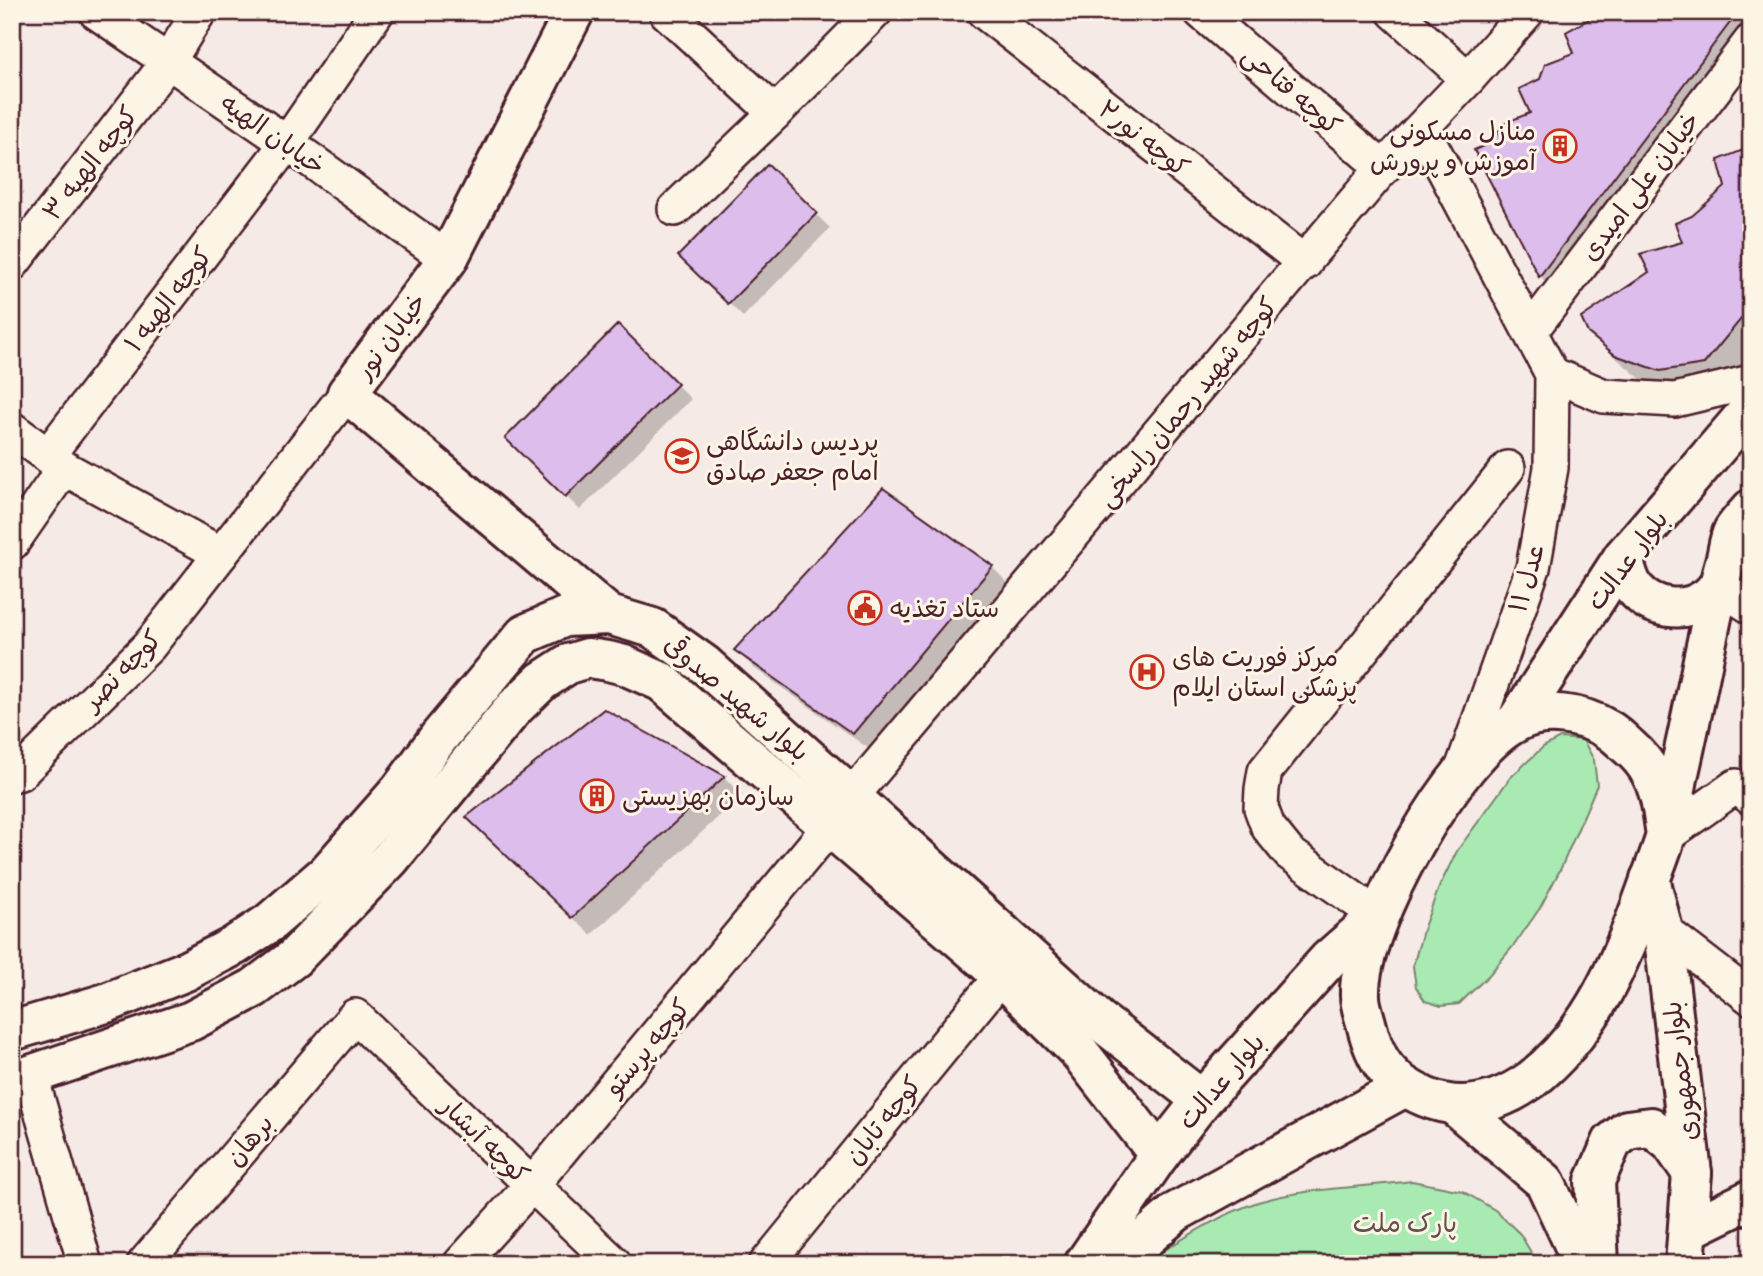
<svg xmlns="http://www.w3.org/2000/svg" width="1763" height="1276" viewBox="0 0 1763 1276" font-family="'Patrick Hand','Playpen Sans Arabic',sans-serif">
	<rect width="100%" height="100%" fill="#f6eae6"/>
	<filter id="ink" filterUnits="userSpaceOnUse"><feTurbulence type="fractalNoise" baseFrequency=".0143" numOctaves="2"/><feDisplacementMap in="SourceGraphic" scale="14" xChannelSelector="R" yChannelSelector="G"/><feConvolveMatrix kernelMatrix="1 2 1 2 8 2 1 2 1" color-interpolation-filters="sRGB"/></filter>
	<g filter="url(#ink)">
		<!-- green -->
		<g fill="#a9eab3" stroke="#7a846f" stroke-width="2">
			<path d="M1560,738L1583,740L1594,760L1597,785L1561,868L1540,908L1515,944L1489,975L1459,1004L1441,1006L1425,1001L1416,987L1413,966L1424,927L1440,885L1457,851L1510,778L1543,747Z"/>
			<path d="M1412,1181L1462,1191L1495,1210L1520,1234L1538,1264H1146L1149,1260C1184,1238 1219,1215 1258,1202C1308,1187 1360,1188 1412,1181Z"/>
		</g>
		<!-- shadow -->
		<g fill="#0003">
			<path d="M1594,12H1751V54L1565,301L1540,276L1477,150L1492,144L1532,114L1541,80L1576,54Z"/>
			<path d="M1751,137V363L1729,389L1687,396L1642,380L1616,358L1590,331L1684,243L1693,217L1727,187L1748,150Z"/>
			<path d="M768,167L830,228L743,317L681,256Z"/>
			<path d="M618,327L691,399L580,510L507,438Z"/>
			<path d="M883,490L992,567L1010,585L872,751L754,668L736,650Z"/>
			<path d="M724,777L742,795L591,935L486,835Z"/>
		</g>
		<!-- building -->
		<g fill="#dcbdeb" stroke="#4a1f2b" stroke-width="2">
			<path d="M1592,12H1738L1539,277L1474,150L1491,143L1504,123L1530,113L1519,89L1540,79L1545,64L1574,53L1566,32L1589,19Z"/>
			<path d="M1751,135V307L1704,364L1660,371L1615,355L1588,333L1581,318L1649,272L1640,254L1682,242L1675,223L1692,216L1725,187L1718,160L1746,149L1743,138Z"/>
			<path d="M768,164L817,213L728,304L678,256Z"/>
			<path d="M618,324L678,384L565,497L505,438Z"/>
			<path d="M883,488L993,566L853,734L734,650Z"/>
			<path d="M604,709L725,776L572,918L466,817Z"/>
		</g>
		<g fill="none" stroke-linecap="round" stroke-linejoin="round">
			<defs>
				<g id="street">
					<path d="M96,12L287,143L448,259"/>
					<path d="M666,12L775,113L875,12"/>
					<path d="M984,12L1305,263"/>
					<path d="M1201,12L1383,168"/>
					<path d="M1394,12L1468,79"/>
					<path d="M1422,128L1552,374L1551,468L1533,568L1461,772"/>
					<path d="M675,209L775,113"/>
					<path d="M12,264L168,62L199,12"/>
					<path d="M1530,332L1751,41"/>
					<path d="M1552,374L1604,396L1675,400L1751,382"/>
					<path d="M12,429L64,468L221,554"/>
					<path d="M48,455L287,143L377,12"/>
					<path d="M12,543L64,468"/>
					<path d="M1718,586L1751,607"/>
					<path d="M12,775L20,773L149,646L347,393"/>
					<path d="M1666,836L1736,786L1751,798"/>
					<path d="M1378,916L1289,853L1268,827L1261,808L1262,789L1265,771L1508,468"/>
					<path d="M1663,930L1751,998"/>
					<path d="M31,1076L85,1264"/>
					<path d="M144,1264L355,1016L615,1264"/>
					<path d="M460,1264L532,1185L830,826L852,796L1383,168L1468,79L1527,12"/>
					<path d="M766,1264L1017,957"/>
				</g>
				<g id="secondary">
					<path d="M574,12L448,259L347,393L609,615"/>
					<path d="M1623,557C1626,568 1628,580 1635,589C1652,609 1684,614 1706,598C1711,595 1715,590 1718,586"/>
					<path d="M1516,722L1623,557L1751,408"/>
					<path d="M1666,836C1663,815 1661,792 1651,774C1646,764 1637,754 1629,747C1622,741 1615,733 1607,729C1582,714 1545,708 1519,721C1456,750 1357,927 1360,996C1360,1005 1364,1015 1366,1023C1375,1061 1389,1081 1425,1097C1462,1113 1499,1103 1531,1080C1592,1033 1622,959 1647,889C1653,871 1661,853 1666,835C1672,815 1675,794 1679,773C1688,734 1696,694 1704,655C1711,623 1717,590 1726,558C1728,550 1729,539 1733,531C1738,523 1745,516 1751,509"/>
					<path d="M1650,879L1663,930L1692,1173L1685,1264"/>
					<path d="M12,1031L106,1003L186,971L234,946L269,923L326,874L401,789L439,737L525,634L565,617L609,615L653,628L705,665L1099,1020L1202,1100"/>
					<path d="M12,1081L191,1021L254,988L294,958L390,859L514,708L542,681L568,664L588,658L608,661L624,665L662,682L981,957L1016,990L1080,1053L1159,1155"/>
					<path d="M1455,1106L1545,1182L1583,1264"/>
					<path d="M1688,1230L1751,1199"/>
					<path d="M1084,1264L1159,1155L1202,1100L1329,959L1378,916"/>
					<path d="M1116,1264L1176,1212L1405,1087"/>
					<path d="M1599,1264L1595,1181L1612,1142L1627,1130L1651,1127L1671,1143L1692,1173"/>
				</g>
			</defs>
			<!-- street casing -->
			<use href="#street" stroke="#4a1f2b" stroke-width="38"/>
			<!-- secondary casing -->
			<use href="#secondary" stroke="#4a1f2b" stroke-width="44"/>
			<!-- street -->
			<use href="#street" stroke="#fcf5e5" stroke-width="33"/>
			<!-- secondary -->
			<use href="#secondary" stroke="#fcf5e5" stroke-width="38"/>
		</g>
	</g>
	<!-- icons -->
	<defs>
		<symbol id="building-ring" viewBox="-11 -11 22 22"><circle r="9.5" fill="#fcf5e5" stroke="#c8321e" stroke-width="1.5"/><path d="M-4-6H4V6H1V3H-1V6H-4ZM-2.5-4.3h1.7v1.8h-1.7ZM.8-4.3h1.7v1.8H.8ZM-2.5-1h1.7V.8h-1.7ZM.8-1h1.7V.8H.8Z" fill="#c8321e"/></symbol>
		<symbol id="school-ring" viewBox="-11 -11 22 22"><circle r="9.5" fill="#fcf5e5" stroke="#c8321e" stroke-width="1.5"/><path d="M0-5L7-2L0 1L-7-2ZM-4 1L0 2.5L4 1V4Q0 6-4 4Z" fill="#c8321e"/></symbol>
		<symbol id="civic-ring" viewBox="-11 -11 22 22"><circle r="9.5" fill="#fcf5e5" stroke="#c8321e" stroke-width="1.5"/><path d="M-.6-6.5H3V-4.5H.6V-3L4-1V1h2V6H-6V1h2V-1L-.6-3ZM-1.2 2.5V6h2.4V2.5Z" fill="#c8321e"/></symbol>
		<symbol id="hospital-ring" viewBox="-11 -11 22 22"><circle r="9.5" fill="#fcf5e5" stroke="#c8321e" stroke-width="1.5"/><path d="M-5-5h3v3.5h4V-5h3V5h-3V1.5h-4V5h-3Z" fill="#c8321e"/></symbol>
	</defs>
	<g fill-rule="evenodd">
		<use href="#building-ring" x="1541" y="127" width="38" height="38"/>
		<use href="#school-ring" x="663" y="437" width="38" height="38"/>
		<use href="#civic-ring" x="846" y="589" width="38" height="38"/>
		<use href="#hospital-ring" x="1128" y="653" width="38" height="38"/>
		<use href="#building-ring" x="578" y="777" width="38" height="38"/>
	</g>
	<g text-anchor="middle" stroke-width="6" stroke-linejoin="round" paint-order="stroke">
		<!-- street labels -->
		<g font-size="26" fill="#4a1f2b" stroke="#fcf5e5">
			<text transform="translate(1292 90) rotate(41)" y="9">کوچه فتاحی</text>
			<text transform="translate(273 134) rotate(35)" y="9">خیابان الهیه</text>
			<text transform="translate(1144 138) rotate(38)" y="9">کوچه نور۲</text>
			<text transform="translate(90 163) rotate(-52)" y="9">کوچه الهیه ۳</text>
			<text transform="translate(1640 186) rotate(-53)" y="9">خیابان علی امیدی</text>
			<text transform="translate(168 299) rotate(-52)" y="9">کوچه الهیه ۱</text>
			<text transform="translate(390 336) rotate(-53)" y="9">خیابان نور</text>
			<text transform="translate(1187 402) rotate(-50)" y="9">کوچه شهید رحمان راسخی</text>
			<text transform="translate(1627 560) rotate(-53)" y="9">بلوار عدالت</text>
			<text transform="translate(1526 578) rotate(-74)" y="9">عدل ۱۱</text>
			<text transform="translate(122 670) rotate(-46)" y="9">کوچه نصر</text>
			<text transform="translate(737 698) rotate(40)" y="9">بلوار شهید صدوقی</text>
			<text transform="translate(647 1047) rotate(-50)" y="9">کوچه پرستو</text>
			<text transform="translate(1680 1071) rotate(-97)" y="9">بلوار جمهوری</text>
			<text transform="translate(1221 1081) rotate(-49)" y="9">بلوار عدالت</text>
			<text transform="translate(883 1120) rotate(-51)" y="9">کوچه تابان</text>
			<text transform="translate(249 1140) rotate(-50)" y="9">برهان</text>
			<text transform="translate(485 1140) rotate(44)" y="9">کوچه آبشار</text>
		</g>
		<!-- poi labels -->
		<g font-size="26" fill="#4a1f2b" stroke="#fcf5e5" text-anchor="start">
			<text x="1536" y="140" text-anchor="end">منازل مسکونی<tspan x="1536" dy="30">آموزش و پرورش</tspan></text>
			<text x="706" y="450">پردیس دانشگاهی<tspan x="706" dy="30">امام جعفر صادق</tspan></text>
			<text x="890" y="617">ستاد تغذیه</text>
			<text x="1172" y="666">مرکز فوریت های<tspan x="1172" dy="30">پزشکی استان ایلام</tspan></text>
			<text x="622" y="805">سازمان بهزیستی</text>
		</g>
		<!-- park labels -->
		<g font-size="26" fill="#62524d" stroke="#fcf5e5">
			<text x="1405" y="1232">پارک ملت</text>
		</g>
	</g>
	<!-- margin -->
	<rect width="1763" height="1276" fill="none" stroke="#fcf5e5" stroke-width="42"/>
	<rect x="21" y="21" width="1721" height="1234" fill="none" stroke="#4a1f2b" stroke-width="2.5" filter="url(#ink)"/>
</svg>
